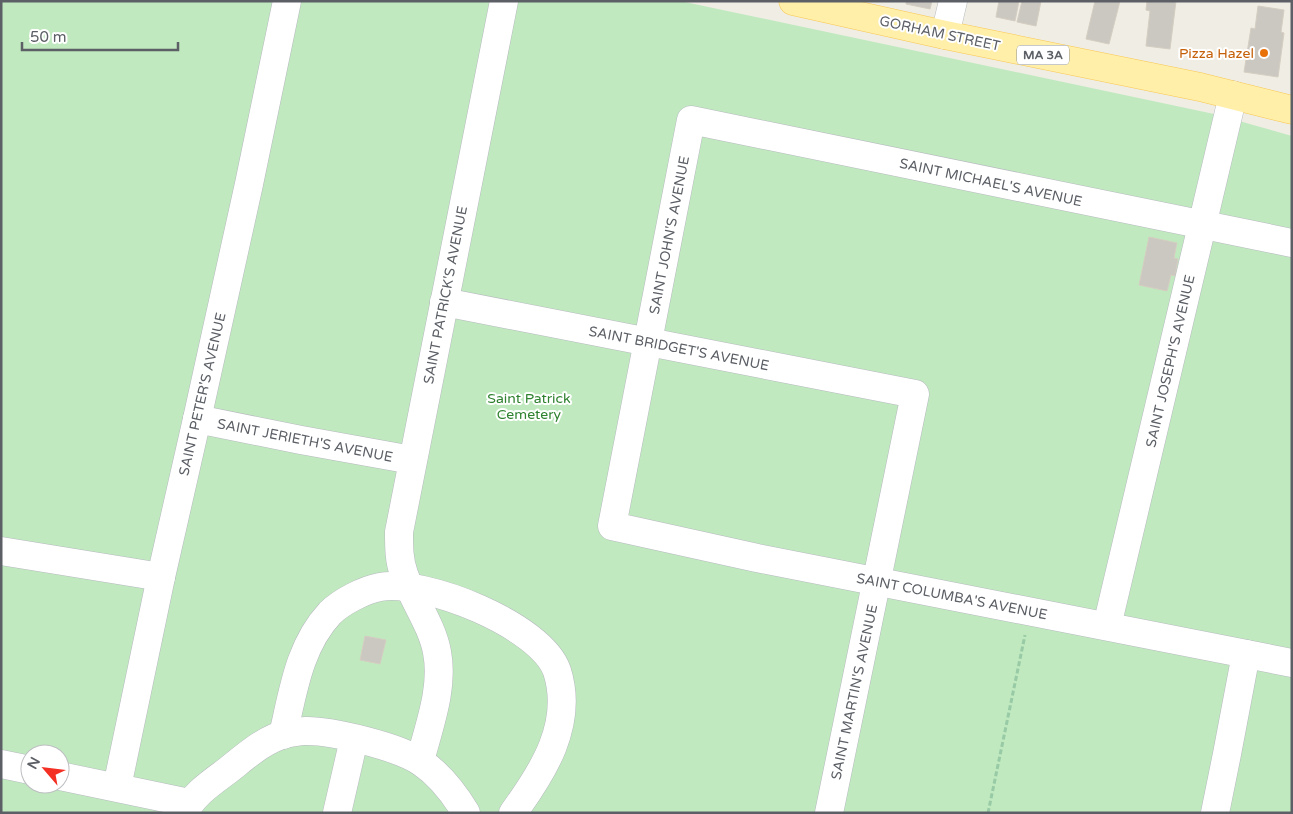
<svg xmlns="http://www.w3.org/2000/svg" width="1293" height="814" viewBox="0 0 1293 814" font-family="'Varela Round',sans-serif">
	<rect width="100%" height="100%" fill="#efede4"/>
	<!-- green -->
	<path fill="#c0e9bf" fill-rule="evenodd" d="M1,1H680L1214,114L1292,136V813H1ZM30,754H60V784H30Z"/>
	<!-- building -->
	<g fill="#cbc7c1" stroke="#d5cec2">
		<path d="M906,1H932L930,9L906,4Z"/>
		<path d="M999,1H1019L1015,21L996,17Z"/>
		<path d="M1022,1H1041L1036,26L1017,22Z"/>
		<path d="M1095,1H1120L1109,44L1086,39Z"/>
		<path d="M1147,1H1176L1170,49L1146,46L1150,11L1146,10Z"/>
		<path d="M1258,6L1284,10L1281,32L1284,33L1278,77L1244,72L1251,28L1255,29Z"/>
		<path d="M1149,237L1177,243L1174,258L1178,259L1175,276L1171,275L1167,291L1139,285Z"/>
		<path d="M365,636L386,640L380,664L360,660Z"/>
	</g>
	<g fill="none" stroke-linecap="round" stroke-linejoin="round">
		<defs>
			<g id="minor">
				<path d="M945,35L953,1"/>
				<path d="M1292,243L691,120L612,526L757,558L1292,663"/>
				<path d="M444,302L915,394L829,813"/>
				<path d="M197,419L301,440L412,460"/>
				<path d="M1,551L161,577"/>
				<path d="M1107,626L1233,95"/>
				<path d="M283,735C293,692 299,646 330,613C341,602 364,590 380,587C424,579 541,625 557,671C574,724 543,772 513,813"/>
				<path d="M420,761C429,726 444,688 437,652C432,625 413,600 404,574C399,561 399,547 399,532L504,1"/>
				<path d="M1,764L30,770"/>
				<path d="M60,776L189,803"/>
				<path d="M117,787L161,577L197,419L249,184L287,1"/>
				<path d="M184,813C194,794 211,783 227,771C245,757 263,740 285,734C291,733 298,731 304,731C331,730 399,747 421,762C440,775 454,793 466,813"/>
				<path d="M337,813L354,739"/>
				<path d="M1215,813L1227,754L1246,654"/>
			</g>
			<path id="major" d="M793,1L945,35L1200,87L1292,110"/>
		</defs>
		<!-- minor casing -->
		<use href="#minor" stroke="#b7babf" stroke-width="29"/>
		<!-- major casing -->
		<use href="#major" stroke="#fac752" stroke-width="29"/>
		<!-- path -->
		<path stroke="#97caa5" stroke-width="3" stroke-dasharray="5 2.5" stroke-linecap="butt" d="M988,813L1025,635"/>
		<!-- minor -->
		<use href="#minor" stroke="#fff" stroke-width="28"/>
		<!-- major -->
		<use href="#major" stroke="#ffefa9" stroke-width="28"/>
	</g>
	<!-- markers -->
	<circle fill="#e8710a" stroke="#fff" stroke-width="2" cx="1264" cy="53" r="5"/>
	<g text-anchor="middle" stroke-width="4" stroke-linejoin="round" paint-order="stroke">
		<!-- shield labels -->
		<rect fill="#fff" stroke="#8d9094" stroke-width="1" x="1017" y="45.5" width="52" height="19" rx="4"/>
		<g font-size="12" font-weight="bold" fill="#5c6066">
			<text x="1043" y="59">MA 3A</text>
		</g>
		<!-- street labels -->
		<g font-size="14" fill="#5c6066" stroke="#fff">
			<text transform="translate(940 33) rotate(12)" y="5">GORHAM STREET</text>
			<text transform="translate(991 182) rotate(12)" y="5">SAINT MICHAEL'S AVENUE</text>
			<text transform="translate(669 235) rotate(-79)" y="5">SAINT JOHN'S AVENUE</text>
			<text transform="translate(445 295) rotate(-79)" y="5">SAINT PATRICK'S AVENUE</text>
			<text transform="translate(679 348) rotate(11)" y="5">SAINT BRIDGET'S AVENUE</text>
			<text transform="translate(1170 361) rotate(-77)" y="5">SAINT JOSEPH'S AVENUE</text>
			<text transform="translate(202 394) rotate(-77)" y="5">SAINT PETER'S AVENUE</text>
			<text transform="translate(305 440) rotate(11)" y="5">SAINT JERIETH'S AVENUE</text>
			<text transform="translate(952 596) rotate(11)" y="5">SAINT COLUMBA'S AVENUE</text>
			<text transform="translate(854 692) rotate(-78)" y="5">SAINT MARTIN'S AVENUE</text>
		</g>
		<!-- food labels -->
		<g font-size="14" fill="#c56008" stroke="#fff" text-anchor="end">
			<text x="1254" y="58">Pizza Hazel</text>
		</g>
		<!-- park labels -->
		<g font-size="14" fill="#2f8230" stroke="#fff">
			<text x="529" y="403">Saint Patrick<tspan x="529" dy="16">Cemetery</tspan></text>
		</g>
	</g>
	<!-- border -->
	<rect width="1293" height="814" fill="none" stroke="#5c6066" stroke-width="5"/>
	<!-- north arrow -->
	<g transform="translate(45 769) rotate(298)"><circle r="24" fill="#ffffff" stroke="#bebfc2"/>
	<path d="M0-4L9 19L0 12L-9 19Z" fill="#f43025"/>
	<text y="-8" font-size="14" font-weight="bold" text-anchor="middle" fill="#5c6066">N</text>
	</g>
	<!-- scale -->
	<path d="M22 42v8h156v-8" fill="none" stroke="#5c6066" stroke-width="2.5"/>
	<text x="30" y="42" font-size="15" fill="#5c6066" stroke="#ffffff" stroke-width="4" paint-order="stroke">50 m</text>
</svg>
